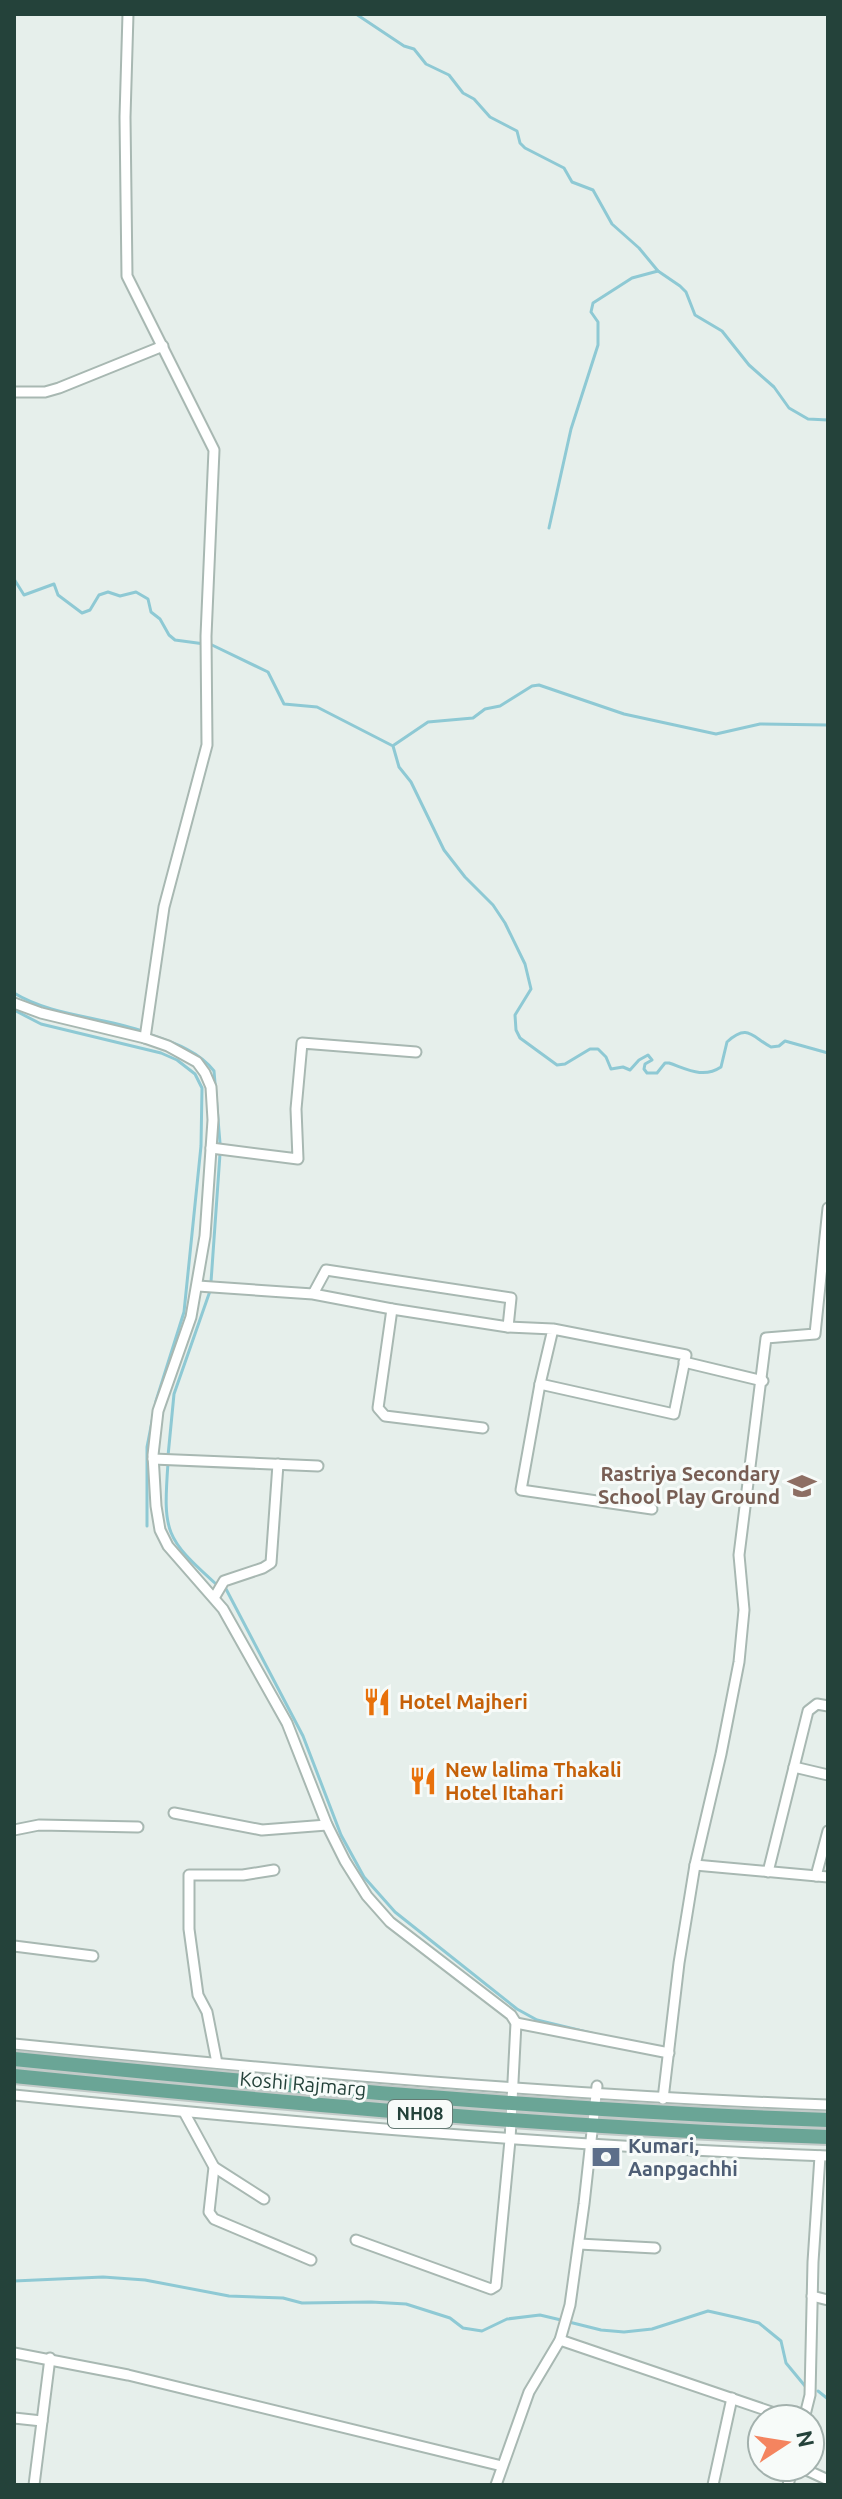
<svg xmlns="http://www.w3.org/2000/svg" width="842" height="2499" viewBox="0 0 842 2499" font-family="Ubuntu,sans-serif">
	<rect width="100%" height="100%" fill="#e6efeb"/>
	<g fill="none" stroke-linecap="round" stroke-linejoin="round">
		<!-- stream -->
		<g stroke="#8ec9d4" stroke-width="3">
			<path d="M356,14L404,46L414,49L426,64L449,75L463,93L474,99L490,117L517,131L520,143L525,148L564,168L572,182L593,190L612,224L639,248L658,271L680,286L686,292L695,315L722,331L749,365L774,387L789,408L808,419L828,420"/>
			<path d="M549,528L571,429L598,345V322L591,312L593,303L632,278L658,271"/>
			<path d="M14,579L24,595L54,584L58,595L82,613L90,610L99,595L108,592L120,596L136,592L148,599L151,612L160,619L169,635L175,640L212,645L268,672L284,704L317,707L393,746L399,767L411,782L444,850L465,877L493,905L505,923L525,964L531,989L515,1015L516,1030L520,1038L557,1065L565,1064L590,1049H598L606,1057L611,1069L623,1067L630,1070L639,1060L648,1055L652,1060L645,1064L644,1069L647,1073H657L665,1063H669C687,1069 703,1079 721,1067L727,1042C748,1023 752,1037 771,1047L779,1046L785,1041L828,1053"/>
			<path d="M394,745L428,722L473,718L485,709L500,706L532,686L539,685L624,714L716,734L760,724L828,725"/>
			<path d="M14,993C52,1016 98,1016 139,1030"/>
			<path d="M14,1010L41,1024L161,1053L177,1060L195,1074L202,1088L201,1146L184,1312L156,1401L147,1447V1526"/>
			<path d="M151,1035C174,1043 199,1051 214,1071L220,1143"/>
			<path d="M211,1282L220,1154"/>
			<path d="M168,1456L174,1394L210,1291"/>
			<path d="M168,1463C163,1533 165,1538 216,1584"/>
			<path d="M226,1589L303,1736L341,1835L364,1877L395,1912L517,2009L537,2020L595,2034"/>
			<path d="M14,2281L103,2277L145,2280L229,2296L283,2298L302,2303L371,2302L406,2304L450,2318L463,2328L482,2331L507,2319L540,2315L561,2320"/>
			<path d="M569,2322L601,2330L624,2332L652,2329L708,2311L739,2318L759,2323L781,2341L786,2363L805,2386"/>
			<path d="M818,2391L828,2399"/>
		</g>
		<defs>
			<g id="street">
				<path d="M128,14L125,117L127,276L214,450L206,636L207,745L164,907L145,1038"/>
				<path d="M14,392H45L59,388L163,346"/>
				<path d="M14,1003L41,1013L145,1038L168,1046L197,1062L205,1073L211,1087L213,1120L205,1236L191,1317L158,1411L153,1455L156,1506L160,1530L168,1546L223,1609L287,1723L327,1825L345,1861L367,1896L390,1922L511,2015L516,2023L510,2140L496,2286L491,2289L356,2240"/>
				<path d="M211,1148L298,1159L296,1109L302,1043L416,1052"/>
				<path d="M198,1286L313,1294L326,1270L511,1298L508,1327L392,1309L313,1294"/>
				<path d="M392,1309L378,1408L385,1416L483,1428"/>
				<path d="M508,1327L553,1329L686,1355L674,1414L540,1384L553,1329"/>
				<path d="M684,1362L763,1381"/>
				<path d="M540,1384L521,1490L652,1509"/>
				<path d="M153,1459L318,1466"/>
				<path d="M214,1598L224,1581L263,1568L271,1563L278,1464"/>
				<path d="M794,1767L828,1775"/>
				<path d="M174,1813L262,1830L327,1825"/>
				<path d="M14,1830L39,1825L138,1827"/>
				<path d="M695,1865L828,1877"/>
				<path d="M768,1872L808,1711L817,1704L828,1706"/>
				<path d="M816,1876L828,1831"/>
				<path d="M14,1946L93,1956"/>
				<path d="M516,2023L669,2053"/>
				<path d="M14,2044C285,2071 556,2095 828,2105"/>
				<path d="M217,2063L207,2012L198,1995L189,1929V1875H243L274,1870"/>
				<path d="M14,2095C285,2122 556,2146 828,2156"/>
				<path d="M663,2099L679,1963L695,1865L721,1754L739,1662L744,1610L739,1555L766,1338L815,1334L828,1208"/>
				<path d="M184,2112L214,2167L209,2212L214,2219L311,2260"/>
				<path d="M214,2167L264,2199"/>
				<path d="M579,2244L655,2248"/>
				<path d="M812,2296L828,2300"/>
				<path d="M560,2340L792,2419"/>
				<path d="M14,2353L128,2375L502,2466"/>
				<path d="M14,2418L42,2421"/>
				<path d="M804,2419L810,2395L813,2262L820,2156"/>
				<path d="M800,2467L828,2480"/>
				<path d="M34,2485L50,2358"/>
				<path d="M496,2485L529,2392L560,2340L570,2305L584,2204L597,2086"/>
				<path d="M713,2485L732,2398"/>
				<path d="M788,2485L793,2467"/>
			</g>
			<g id="primary">
				<path d="M14,2059C285,2086 556,2111 828,2120"/>
				<path d="M14,2076C285,2103 556,2128 828,2137"/>
			</g>
		</defs>
		<!-- street casing -->
		<use href="#street" stroke="#a8b8b2" stroke-width="13"/>
		<!-- primary casing -->
		<use href="#primary" stroke="#c2cac8" stroke-width="18"/>
		<!-- street -->
		<use href="#street" stroke="#fff" stroke-width="9"/>
		<!-- primary -->
		<use href="#primary" stroke="#6aa596" stroke-width="14"/>
	</g>
	<!-- icons -->
	<defs>
		<symbol id="school-bare" viewBox="-9 -9 18 18"><path d="M0-5L7-2L0 1L-7-2ZM-4 1L0 2.5L4 1V4Q0 6-4 4Z" fill="#8d6e63" stroke="#f7fbf9" stroke-width="2.5" paint-order="stroke"/></symbol>
		<symbol id="restaurant-bare" viewBox="-9 -9 18 18"><path d="M-5-6h1v4h1v-4h1v4h1v-4h1v5L-1.5 .5V6h-2V.5L-5-1ZM5-6V6H3V1.5H1.5Q1.5-4 5-6Z" fill="#e8710a" stroke="#f7fbf9" stroke-width="2.5" paint-order="stroke"/></symbol>
		<symbol id="bank-bare" viewBox="-9 -9 18 18"><path d="M-6-4H6V4H-6ZM0-2.3a2.3 2.3 0 1 0 0 4.6a2.3 2.3 0 1 0 0-4.6Z" fill="#5c6f8a" stroke="#f7fbf9" stroke-width="2.5" paint-order="stroke"/></symbol>
	</defs>
	<g fill-rule="evenodd">
		<use href="#school-bare" x="782" y="1466" width="40" height="40"/>
		<use href="#restaurant-bare" x="357" y="1682" width="40" height="40"/>
		<use href="#restaurant-bare" x="403" y="1761" width="40" height="40"/>
		<use href="#bank-bare" x="586" y="2137" width="40" height="40"/>
	</g>
	<g text-anchor="middle" stroke-width="6" stroke-linejoin="round" paint-order="stroke">
		<!-- shield labels -->
		<rect fill="#f7fbf9" stroke="#637a73" stroke-width="2" x="388" y="2100" width="64" height="28" rx="6"/>
		<g font-size="18" font-weight="bold" fill="#24423a">
			<text x="420" y="2120">NH08</text>
		</g>
		<!-- education labels -->
		<g font-size="20" font-weight="bold" fill="#785e54" stroke="#f7fbf9" text-anchor="end">
			<text x="780" y="1481">Rastriya Secondary<tspan x="780" dy="23">School Play Ground</tspan></text>
		</g>
		<!-- food labels -->
		<g font-size="20" font-weight="bold" fill="#c56008" stroke="#f7fbf9" text-anchor="start">
			<text x="399" y="1709">Hotel Majheri</text>
			<text x="445" y="1777">New lalima Thakali<tspan x="445" dy="23">Hotel Itahari</tspan></text>
		</g>
		<!-- street labels -->
		<g font-size="20" fill="#24423a" stroke="#f7fbf9">
			<text transform="translate(303 2084) rotate(5)" y="7">Koshi Rajmarg</text>
		</g>
		<!-- service labels -->
		<g font-size="20" font-weight="bold" fill="#4e5e75" stroke="#f7fbf9" text-anchor="start">
			<text x="628" y="2153">Kumari,<tspan x="628" dy="23">Aanpgachhi</tspan></text>
		</g>
	</g>
	<!-- border -->
	<rect width="842" height="2499" fill="none" stroke="#24423a" stroke-width="32"/>
	<!-- north arrow -->
	<g transform="translate(786 2443) rotate(78)"><circle r="38" fill="#f7fbf9" stroke="#a3b1ad" stroke-width="2"/>
	<path d="M0-6L14 30L0 20L-14 30Z" fill="#f4845f"/>
	<text y="-12" font-size="22" font-weight="bold" text-anchor="middle" fill="#24423a">N</text>
	</g>
</svg>
